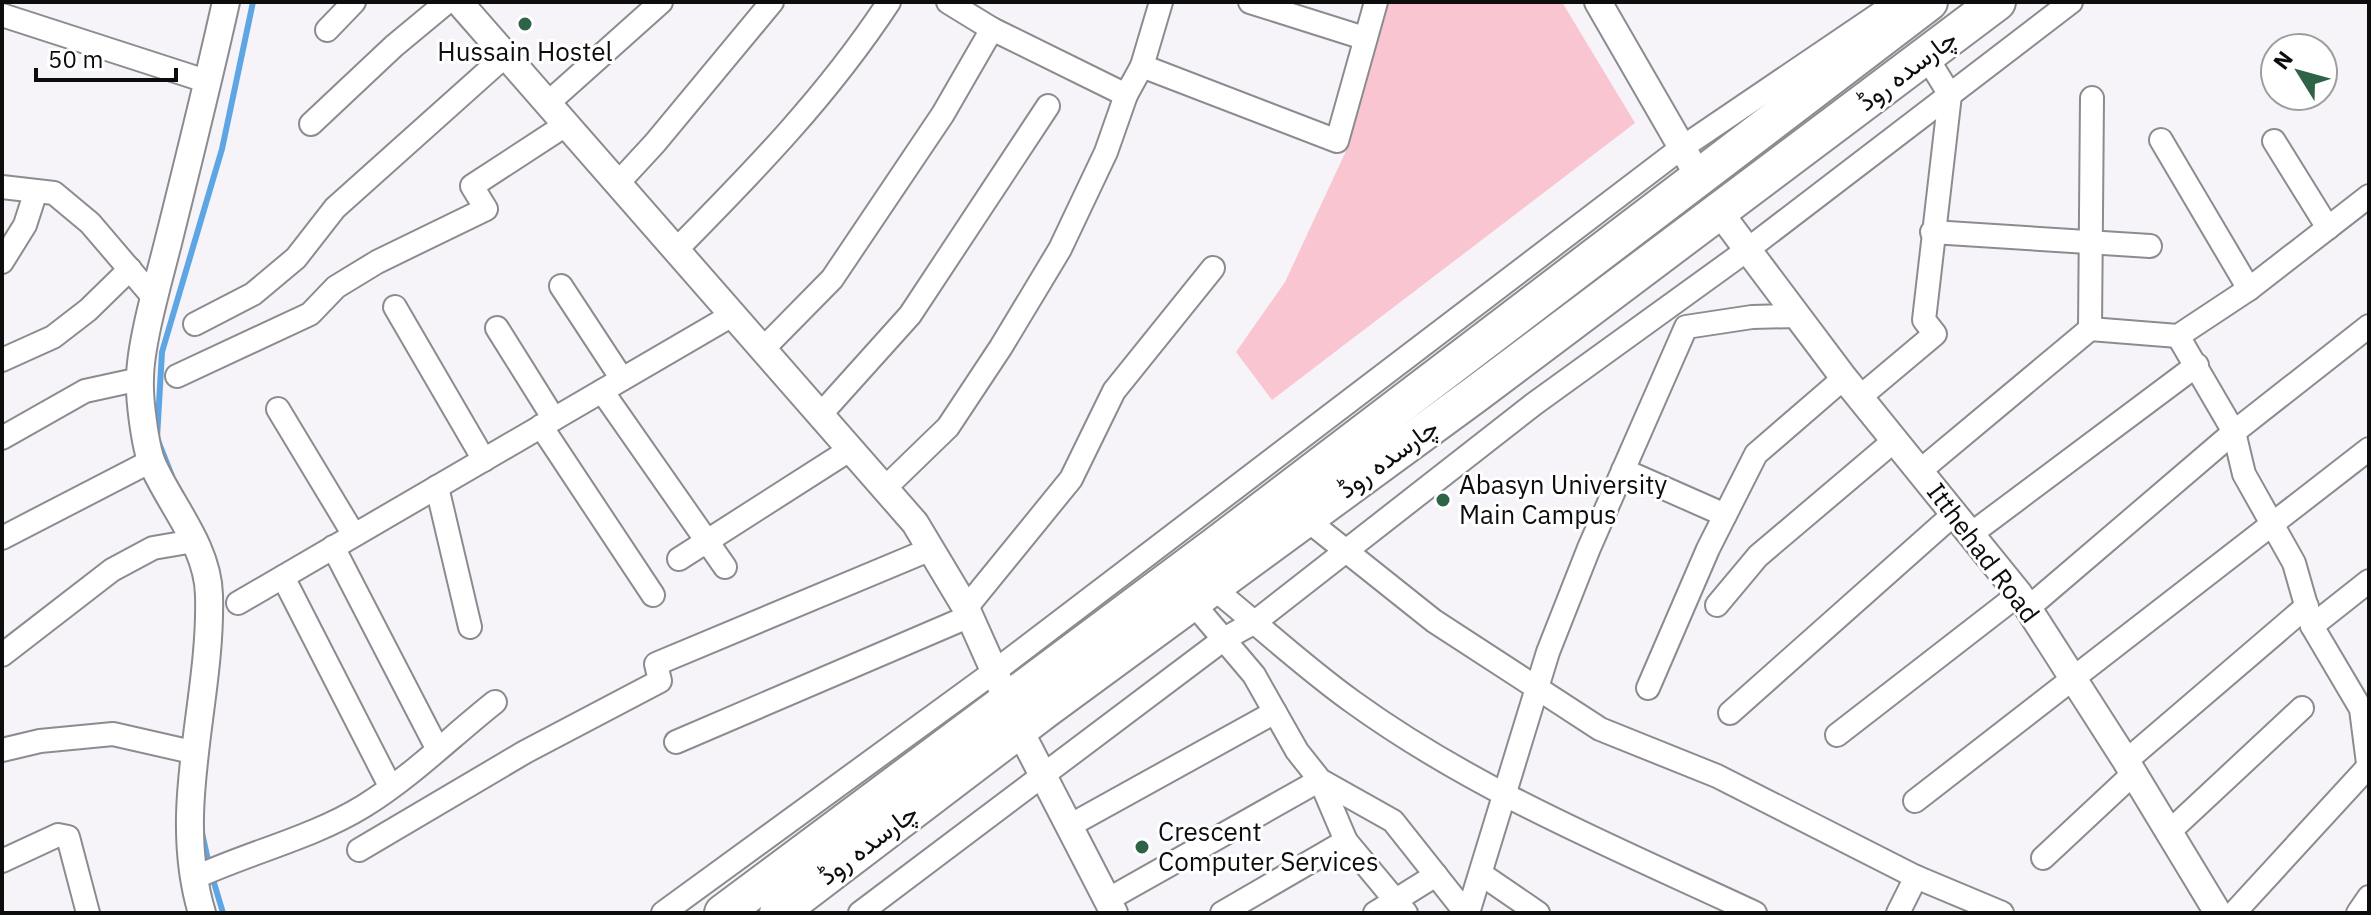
<svg xmlns="http://www.w3.org/2000/svg" width="2371" height="915" viewBox="0 0 2371 915" font-family="'IBM Plex Sans',Vazirmatn,sans-serif">
	<rect width="100%" height="100%" fill="#f6f4f9"/>
	<!-- green -->
	<path fill="#f9c5d1" d="M1380,2H1562L1635,123L1272,400L1236,352L1285,282L1346,151Z"/>
	<g fill="none" stroke-linecap="round" stroke-linejoin="round">
		<!-- stream -->
		<g stroke="#5ea6e3" stroke-width="6">
			<path d="M172,476L157,438L162,352L222,149L253,2"/>
			<path d="M202,833L209,865"/>
			<path d="M212,876L223,913"/>
		</g>
		<defs>
			<g id="minor">
				<path d="M948,2L992,29"/>
				<path d="M1250,2L1364,38"/>
				<path d="M2,15L209,82"/>
				<path d="M327,30L354,2"/>
				<path d="M1142,66L1161,2"/>
				<path d="M548,103L661,2"/>
				<path d="M311,124L394,46L447,2"/>
				<path d="M2161,140L2249,289"/>
				<path d="M2274,141L2328,228"/>
				<path d="M619,182L655,143L772,2"/>
				<path d="M2,187L54,193L90,223L155,299"/>
				<path d="M1932,232L2150,246"/>
				<path d="M677,249C755,170 828,95 889,2"/>
				<path d="M2,262L25,225L36,191"/>
				<path d="M561,286L622,379"/>
				<path d="M395,307L484,460"/>
				<path d="M195,324L253,294L296,258L335,208L506,55"/>
				<path d="M497,328L554,419"/>
				<path d="M2090,329L2178,336L2249,289L2369,196"/>
				<path d="M2178,336L2234,432L2244,474L2294,563L2312,626L2361,709L2369,771"/>
				<path d="M764,348L832,279L943,114L992,29L1126,95L1142,66L1337,141L1376,2"/>
				<path d="M2,360L53,337L88,310L130,269"/>
				<path d="M177,376L310,314L336,287L377,262L486,209L472,186L567,124"/>
				<path d="M602,391L725,567"/>
				<path d="M1860,397L1935,334L1924,320L1950,95L1926,56"/>
				<path d="M278,409L354,535"/>
				<path d="M821,414L910,315L1048,106"/>
				<path d="M541,426L653,595"/>
				<path d="M2,438L85,391L140,379"/>
				<path d="M1623,470L1725,515"/>
				<path d="M1921,470L2090,329L2092,98"/>
				<path d="M437,487L470,627"/>
				<path d="M885,488L948,427L1001,347L1060,249L1106,152L1126,95"/>
				<path d="M1306,519L1434,621L1600,729L1717,776L1916,877L2002,913"/>
				<path d="M1971,534L2197,365"/>
				<path d="M2,538L151,461"/>
				<path d="M333,547L437,748"/>
				<path d="M679,559L851,449"/>
				<path d="M283,577L390,786"/>
				<path d="M1212,587C1259,625 1304,667 1353,702C1476,791 1618,849 1755,913"/>
				<path d="M1192,602L1254,675L1297,751L1320,780L1393,821L1466,913"/>
				<path d="M238,603L734,314"/>
				<path d="M1717,605L1758,556L1895,440"/>
				<path d="M966,608L1071,479L1114,391L1213,268"/>
				<path d="M2027,609L2234,432L2369,326"/>
				<path d="M2312,626L2369,581"/>
				<path d="M2,655L112,570L153,548L194,541"/>
				<path d="M1648,688L1708,549L1756,454L1844,378"/>
				<path d="M1730,713L1955,513"/>
				<path d="M1837,735L2019,594"/>
				<path d="M676,742L970,616"/>
				<path d="M2,750L40,741L113,734L192,752"/>
				<path d="M2126,761L2307,606"/>
				<path d="M1915,801L2369,449"/>
				<path d="M1069,826L1275,712"/>
				<path d="M2169,832L2302,708"/>
				<path d="M1346,841L1406,913"/>
				<path d="M359,850L525,752L660,681L656,664L931,549"/>
				<path d="M2043,858L2133,774"/>
				<path d="M2,861L58,835L68,837L88,913"/>
				<path d="M1481,874L1538,913"/>
				<path d="M194,878C250,852 312,838 364,806C411,777 452,736 495,702"/>
				<path d="M1107,900L1320,780L1346,841L1222,913"/>
				<path d="M663,913L995,671L1680,149L1897,2"/>
				<path d="M860,913L1224,639L1255,622L1534,404L1747,250L2071,2"/>
				<path d="M1375,913L1436,875"/>
				<path d="M1468,913L1548,652L1589,548L1686,327L1752,317L1796,316"/>
				<path d="M1898,913L1916,877"/>
				<path d="M2234,913L2368,767"/>
				<path d="M2358,913L2369,897"/>
			</g>
			<g id="tertiary">
				<path d="M459,2L915,523L966,608L1008,702"/>
				<path d="M1598,2L1699,177"/>
				<path d="M1720,213L1844,378L2019,594L2126,761L2218,913"/>
				<path d="M1019,729L1114,913"/>
				<path d="M202,913C170,807 212,702 209,595C208,546 170,505 152,463C145,446 139,398 140,379C140,344 159,279 168,243C188,163 208,83 226,2"/>
			</g>
			<g id="trunk">
				<path d="M723,913L1215,546L1929,2"/>
				<path d="M778,913L1046,709L1477,393L1997,2"/>
			</g>
		</defs>
		<!-- minor casing -->
		<use href="#minor" stroke="#8c8b8f" stroke-width="26"/>
		<!-- tertiary casing -->
		<use href="#tertiary" stroke="#8c8b8f" stroke-width="30"/>
		<!-- trunk casing -->
		<use href="#trunk" stroke="#8c8b8f" stroke-width="40"/>
		<!-- minor -->
		<use href="#minor" stroke="#fff" stroke-width="22"/>
		<!-- tertiary -->
		<use href="#tertiary" stroke="#fff" stroke-width="26"/>
		<!-- trunk -->
		<use href="#trunk" stroke="#fff" stroke-width="36"/>
	</g>
	<!-- markers -->
	<g fill="#2f6348" stroke="#fff" stroke-width="3">
		<circle cx="525" cy="24" r="8"/>
		<circle cx="1443" cy="500" r="8"/>
		<circle cx="1142" cy="847" r="8"/>
	</g>
	<g text-anchor="middle" stroke-width="6" stroke-linejoin="round" paint-order="stroke">
		<!-- poi labels -->
		<g font-size="26" fill="#0d0d0e" stroke="#fff" text-anchor="start">
			<text x="525" y="61" text-anchor="middle">Hussain Hostel</text>
			<text x="1459" y="494">Abasyn University<tspan x="1459" dy="30">Main Campus</tspan></text>
			<text x="1158" y="841">Crescent<tspan x="1158" dy="30">Computer Services</tspan></text>
		</g>
		<!-- street labels -->
		<g font-size="26" fill="#0d0d0e" stroke="#fff">
			<text transform="translate(1907 70) rotate(-37)" y="9">چارسدہ روڈ</text>
			<text transform="translate(1388 458) rotate(-36)" y="9">چارسدہ روڈ</text>
			<text transform="translate(1983 553) rotate(53)" y="9">Itthehad Road</text>
			<text transform="translate(868 844) rotate(-37)" y="9">چارسدہ روڈ</text>
		</g>
	</g>
	<!-- border -->
	<rect width="2371" height="915" fill="none" stroke="#0d0d0e" stroke-width="8"/>
	<!-- north arrow -->
	<g transform="translate(2299 72) rotate(307)"><circle r="38" fill="#ffffff" stroke="#9e9e9f" stroke-width="2"/>
	<path d="M0-6L14 30L0 20L-14 30Z" fill="#2f6348"/>
	<text y="-12" font-size="22" font-weight="bold" text-anchor="middle" fill="#0d0d0e">N</text>
	</g>
	<!-- scale -->
	<path d="M36 68v12h140v-12" fill="none" stroke="#0d0d0e" stroke-width="4"/>
	<text x="48" y="68" font-size="24" fill="#0d0d0e" stroke="#ffffff" stroke-width="6" paint-order="stroke">50 m</text>
</svg>
